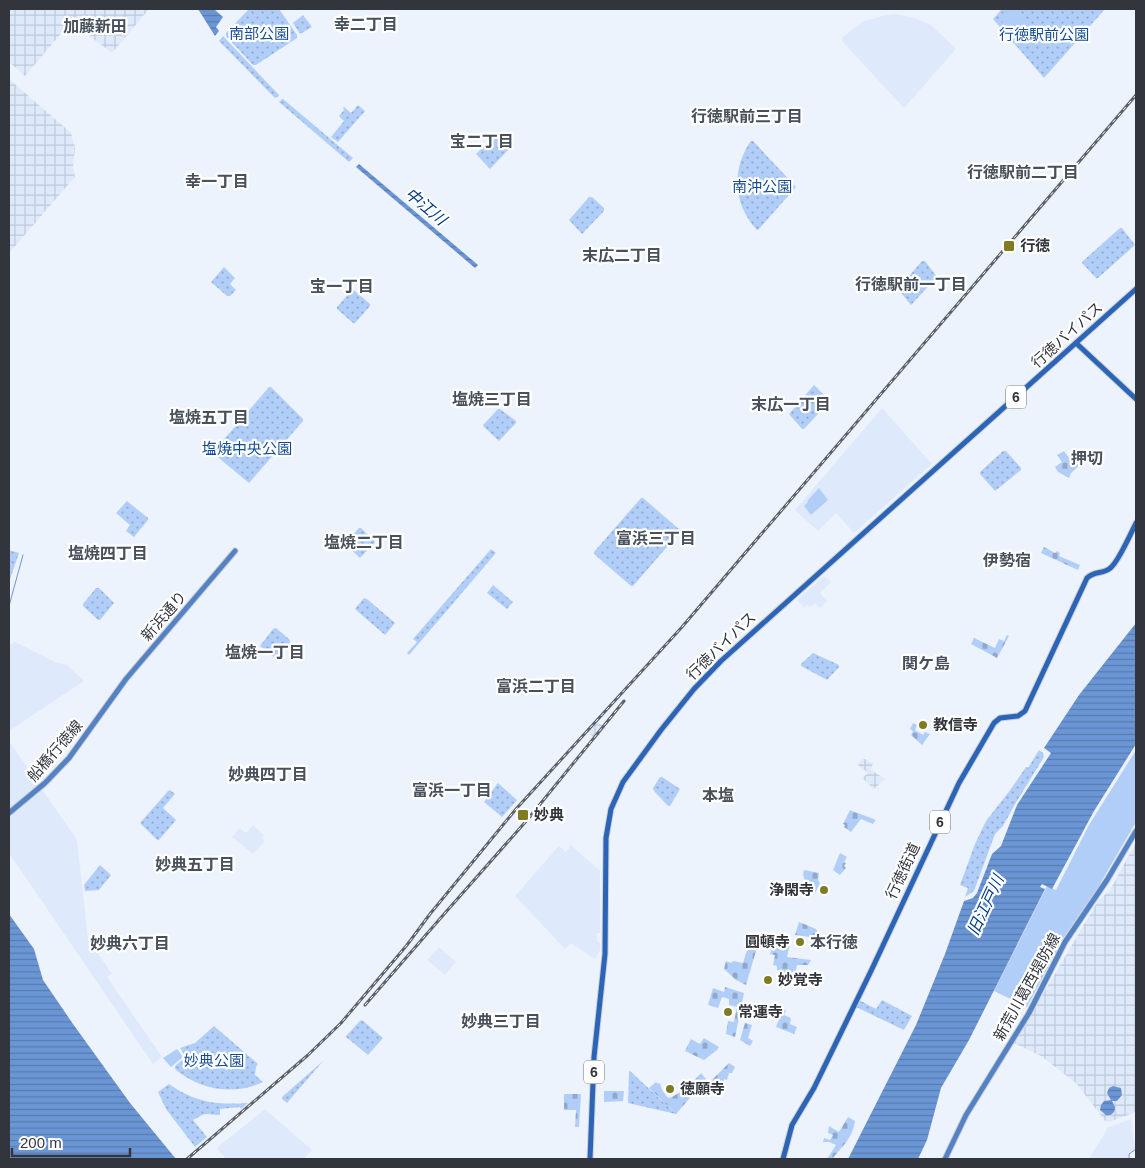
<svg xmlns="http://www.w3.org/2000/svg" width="1145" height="1168" viewBox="0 0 1145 1168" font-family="Helvetica,'Noto Sans JP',sans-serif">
	<defs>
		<pattern id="industrial-grid" width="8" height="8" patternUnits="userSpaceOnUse" patternTransform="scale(1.25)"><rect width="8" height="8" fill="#deeafb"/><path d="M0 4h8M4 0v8" fill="none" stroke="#bfc9d8"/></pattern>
		<pattern id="grass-tufts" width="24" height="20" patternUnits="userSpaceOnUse" patternTransform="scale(1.25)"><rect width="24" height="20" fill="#b1cef8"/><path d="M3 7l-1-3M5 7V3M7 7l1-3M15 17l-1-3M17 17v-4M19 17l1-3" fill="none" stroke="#91a8ca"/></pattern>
		<pattern id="cemetery-stones" width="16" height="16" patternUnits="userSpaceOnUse" patternTransform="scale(1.25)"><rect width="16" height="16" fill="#b1cef8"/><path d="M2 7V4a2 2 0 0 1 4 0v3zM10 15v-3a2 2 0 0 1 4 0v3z" fill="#91a8ca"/></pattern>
		<pattern id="park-dots" width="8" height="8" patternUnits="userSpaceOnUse" patternTransform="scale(1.25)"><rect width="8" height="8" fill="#b1cef8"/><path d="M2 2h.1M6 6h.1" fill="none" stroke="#91a8ca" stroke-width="1.8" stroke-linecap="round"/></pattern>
		<pattern id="water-rules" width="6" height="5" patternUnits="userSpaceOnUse" patternTransform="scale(1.25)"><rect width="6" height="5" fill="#6b96d5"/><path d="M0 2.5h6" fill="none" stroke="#597bae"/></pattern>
	</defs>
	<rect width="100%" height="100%" fill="#edf3fc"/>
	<!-- built -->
	<g fill="#deeafb">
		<path d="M895,14L915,18L931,25L956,49L904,108L842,41V38L853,29L864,21L882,16Z"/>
		<path d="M882,408L932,464L854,533L836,513L818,531L795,510Z"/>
		<path d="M824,576L831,582L820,593L827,601L820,608L815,603L810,607L807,605L804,608L797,600Z"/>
		<path d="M15,642L55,662L67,665L84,681L9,731V645Z"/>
		<path d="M9,741L77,840L88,939L112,974L107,977L162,1057L153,1064L9,853Z"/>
		<path d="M253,825L264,835L262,838L265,841L253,854L232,837L240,828L246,833Z"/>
		<path d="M571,845L600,871V933H597V941L600,943V950L595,959L571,943L565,949L515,896L559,846L566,852Z"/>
		<path d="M439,947L456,962L445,975L427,960Z"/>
		<path d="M265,1109L312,1150L304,1159H226L217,1149L218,1147Z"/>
		<path d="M1131,1119L1135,1149L1128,1153V1159H1089L1106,1131V1128Z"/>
	</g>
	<!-- industrial -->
	<g fill="url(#industrial-grid)">
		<path d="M9,9H149L112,53L71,22L25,76L9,62Z"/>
		<path d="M9,79L71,133L75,148L73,167L75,177L9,253Z"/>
		<path d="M596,720L605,728L596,739L586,731Z"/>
		<path d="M862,759H865L873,763L871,770L885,779L874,789L862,778L868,773L858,765Z"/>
		<path d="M1136,842V1112L1109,1122L1105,1121L1076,1083L1041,1056L1014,1043L1098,901L1110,890Z"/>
	</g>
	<!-- grass -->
	<path fill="url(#grass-tufts)" d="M177,1049L183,1057L171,1067L163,1058Z"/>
	<!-- cemetery -->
	<g fill="url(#cemetery-stones)">
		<path d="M1064,451L1070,459L1073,457L1079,466L1071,473L1069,478L1058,472L1055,467L1062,462L1057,455Z"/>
		<path d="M1044,547L1055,553L1057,551L1060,553L1059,556L1080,565L1078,570L1041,553Z"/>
		<path d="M1007,635L1009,636L997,658L971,644L974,638L995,648L999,639L1004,641Z"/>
		<path d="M913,723L917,725L915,730L923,735L925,732L930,734L922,745L911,735L913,731L910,729Z"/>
		<path d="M850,810L876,820L873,824L861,819L851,832L844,827L845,825L843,824Z"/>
		<path d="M840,853L847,857L844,862L846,863L844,866L846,868L840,875L833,870Z"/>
		<path d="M804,870L819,873L818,880L820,883L815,893L808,890L803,875Z"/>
		<path d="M799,922L816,929L818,933L817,938L795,935Z"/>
		<path d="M777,935L791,939L787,957L811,960L808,965H797L796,971L786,975L787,983L779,984V971L777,970V966L773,965L775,955L770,954Z"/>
		<path d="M757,941L756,951L746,985L736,980L724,969L726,961L731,963L733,961L743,963C746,954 747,945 757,941Z"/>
		<path d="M725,987L744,993L735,1037L726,1034L728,1021L734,1022L737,1007L729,1005V999L722,997L718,1008L708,1005L713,988L724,992Z"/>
		<path d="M783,1009L786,1010L784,1015L791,1018L790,1024L797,1027L794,1034L776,1027Z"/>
		<path d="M745,1023L752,1025L748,1038L753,1041L750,1046L740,1040Z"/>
		<path d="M704,1038L719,1047L717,1050L704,1060L685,1051L691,1039L700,1044Z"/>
		<path d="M729,1063L735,1067L732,1073H729L727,1080L724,1079V1082H710Z"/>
		<path d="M701,1073L706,1079L676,1114L649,1088L656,1082L658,1084L660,1083L662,1090L668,1098L672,1097L682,1091L679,1087L689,1079L692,1083Z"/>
		<path d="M604,1091H624L623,1101L604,1102Z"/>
		<path d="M564,1094H581L579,1127H575L576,1110H564Z"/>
		<path d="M848,1117L855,1121C853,1137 843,1146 832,1159H827L836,1145L829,1142H823L824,1138L830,1140L833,1135L828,1133L829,1126L839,1132Z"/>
	</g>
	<!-- park -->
	<g fill="url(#park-dots)">
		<path d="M249,9H279L297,35V38L256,65H253L226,36V33Z"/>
		<path d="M1002,9H1105L1044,78L993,19Z"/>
		<path d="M303,15L312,27L300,34L293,23Z"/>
		<path d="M223,36L279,95V96L275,98L219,41Z"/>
		<path d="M282,99H283L353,158L349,162L279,102Z"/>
		<path d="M358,105L365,111L338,142L331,137L344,121L339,116L344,110L343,108L344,107L351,113Z"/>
		<path d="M496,134H497L510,145V148L490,169L476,154Z"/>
		<path d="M751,141H753L796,187L758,230H757C733,205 731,169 751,141Z"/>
		<path d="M589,197H592L604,208V211L582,234L569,220Z"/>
		<path d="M1120,228H1122L1135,245L1098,278H1096L1082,263L1083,261Z"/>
		<path d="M922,261H925L937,277L911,305L898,289Z"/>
		<path d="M224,267L235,278L230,284L236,290L230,296H227L211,282Z"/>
		<path d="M352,290H354L370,304V306L355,323H353L337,309V307Z"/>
		<path d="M814,385L830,401L804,429H802L789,414Z"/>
		<path d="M269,387H271L303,419V421L249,483L214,454V451Z"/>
		<path d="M498,409H500L516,421V423L499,441L484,427L483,425Z"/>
		<path d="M1003,451H1006L1021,468V470L995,491L980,474V472Z"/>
		<path d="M641,498H643L680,530V532L633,586H631L594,554V552Z"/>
		<path d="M127,501L148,518V520L134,537L126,531L130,525L116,513Z"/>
		<path d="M359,528H361L375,542L360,558L345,544Z"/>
		<path d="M491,549L496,553L409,655L407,653L417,642L413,639Z"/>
		<path d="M9,550L19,553L9,582Z"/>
		<path d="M493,585L513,602L507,609L487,593Z"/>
		<path d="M96,588H99L114,603L100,620H98L83,606V604Z"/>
		<path d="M364,598L367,599L395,623L385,635L355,609Z"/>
		<path d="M276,628L290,640V643L276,659L260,646L273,629Z"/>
		<path d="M813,653L839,665V667L827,680L801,666V664Z"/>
		<path d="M1039,750L1043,753L1044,757L1015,804L1003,826L995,834L974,891L965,897L968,888L960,885L975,844L986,821L1011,789L1026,767L1028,768Z"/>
		<path d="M660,777H662L680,789L670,806H668L654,791L653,788Z"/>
		<path d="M498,783L517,800L502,817L484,802Z"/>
		<path d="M170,790L175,794L163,808L176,820L159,840H157L140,823L168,791Z"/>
		<path d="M100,865L111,875L99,890L85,891L84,885Z"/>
		<path d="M859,1000L876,1009L882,1000L912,1016L904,1030L856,1007Z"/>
		<path d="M362,1020L383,1038L368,1055L346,1037V1036L360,1021Z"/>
		<path d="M214,1026L258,1064L256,1067L255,1075L263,1082C234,1096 199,1090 175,1069V1066L186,1057L180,1048L195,1043Z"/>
		<path d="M323,1061L287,1103L282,1099V1097Z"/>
		<path d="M629,1071H630L676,1114L628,1103Z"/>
		<path d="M169,1084C196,1103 217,1105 248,1103L241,1109L240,1107L220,1109V1115L204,1114L193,1120L207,1137L195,1147L166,1109L158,1092Z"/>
	</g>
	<!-- garden -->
	<g fill="#b1cef8">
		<path d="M1013,9L1015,11L1017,9L1030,24L1014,38L1001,23L1003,22L1001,19Z"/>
		<path d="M819,488L828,500L811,515L804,506L808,502L807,501Z"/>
		<path d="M1136,750V822L1097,889L1064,937L1027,1007L994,991L1047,886L1056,890L1089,825Z"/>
	</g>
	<!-- water -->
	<g fill="url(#water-rules)">
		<path d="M198,9H214L223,17L216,27L219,31L215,36Z"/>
		<path d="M359,164L478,265L475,268L356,167Z"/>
		<path d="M1136,623V744L1094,811L1052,889L1042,884L1040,887L1045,889L969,1040L941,1088L927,1140L918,1159H848L916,1025L945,954L964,901L973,898L977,893L992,854L1001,846L1017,805L1051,753L1044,748L1079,695Z"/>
		<path d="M9,914L34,949L43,980L73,1024L130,1103L176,1159H9Z"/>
		<path d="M1113,1086L1121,1088L1122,1095L1117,1101H1112L1115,1107C1115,1113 1111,1116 1106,1115L1100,1110L1101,1105L1104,1101L1111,1100L1107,1093L1109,1088Z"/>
	</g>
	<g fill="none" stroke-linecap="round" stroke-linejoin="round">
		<!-- stream -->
		<g stroke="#6b96d5" stroke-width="1">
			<path d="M9,606L23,555"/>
			<path d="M1129,1159V1154L1136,1149"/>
		</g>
		<defs>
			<g id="secondary">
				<path d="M9,813L45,783L69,758L126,679L235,551"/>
				<path d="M945,1159L966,1115L1029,1013L1065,942L1107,880L1136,831"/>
			</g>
			<g id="primary">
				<path d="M1076,343L1136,399"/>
				<path d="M590,1159L594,1057L605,954L606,838L611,809L623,782L661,730L694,689L721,661L1136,289"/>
				<path d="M783,1159L792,1125L814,1088L871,971L959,783L994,723L1000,718L1018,716L1025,711L1087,578C1094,571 1102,574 1109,569C1117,565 1131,533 1136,523"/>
			</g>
		</defs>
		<!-- secondary casing -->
		<use href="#secondary" stroke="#cbd1d9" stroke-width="7"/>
		<!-- primary casing -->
		<use href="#primary" stroke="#cbd1d9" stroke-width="7"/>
		<!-- secondary -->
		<use href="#secondary" stroke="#5582c3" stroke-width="5"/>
		<!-- primary -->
		<use href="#primary" stroke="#2d65b6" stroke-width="5"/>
		<defs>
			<g id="rail">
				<path d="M365,1005L445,913L528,819L624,701"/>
				<path d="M187,1159L308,1055L341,1023L407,945L430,914L516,809L682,627L1136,95"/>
			</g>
		</defs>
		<!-- rail casing -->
		<use href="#rail" stroke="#5c6167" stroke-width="3"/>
		<!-- rail -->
		<use href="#rail" stroke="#fff" stroke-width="1" stroke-dasharray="4" stroke-linecap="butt"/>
	</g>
	<!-- markers -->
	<g fill="#7e7b22" stroke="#fff" stroke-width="2">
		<rect x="1003" y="240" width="12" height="12" rx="2.5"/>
		<circle cx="923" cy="725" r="5"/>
		<rect x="517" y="809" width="12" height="12" rx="2.5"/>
		<circle cx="824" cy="890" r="5"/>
		<circle cx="800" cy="942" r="5"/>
		<circle cx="768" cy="980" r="5"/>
		<circle cx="728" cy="1012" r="5"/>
		<circle cx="670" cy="1089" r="5"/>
	</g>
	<g text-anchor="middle" stroke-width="4.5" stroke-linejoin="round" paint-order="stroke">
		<!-- shield labels -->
		<g fill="#fff" stroke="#707276" stroke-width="1">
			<rect x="1006" y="385.5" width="20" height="23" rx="4"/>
			<rect x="930" y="810.5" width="20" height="23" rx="4"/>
			<rect x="584" y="1060.5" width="20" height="23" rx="4"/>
		</g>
		<g font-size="14" font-weight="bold" fill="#32363c">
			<text x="1016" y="402">6</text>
			<text x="940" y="827">6</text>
			<text x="594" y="1077">6</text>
		</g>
		<!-- park labels -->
		<g font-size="15" fill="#144b96" stroke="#fff">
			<text x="259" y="39">南部公園</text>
			<text x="1044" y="40">行徳駅前公園</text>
			<text x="762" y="192">南沖公園</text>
			<text x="247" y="454">塩焼中央公園</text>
			<text x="214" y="1066">妙典公園</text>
		</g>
		<!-- poi labels -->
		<g font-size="15" font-weight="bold" fill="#32363c" stroke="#fff" text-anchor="start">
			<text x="1020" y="251">行徳</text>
			<text x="933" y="730">教信寺</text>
			<text x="534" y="820">妙典</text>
			<text x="814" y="895" text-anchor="end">浄閑寺</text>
			<text x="790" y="947" text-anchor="end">圓頓寺</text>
			<text x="778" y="985">妙覚寺</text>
			<text x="738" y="1017">常運寺</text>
			<text x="680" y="1094">徳願寺</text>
		</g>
		<!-- street labels -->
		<g font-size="15" fill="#32363c" stroke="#fff">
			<text transform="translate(1067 335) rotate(-42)" y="5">行徳バイパス</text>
			<text transform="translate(164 616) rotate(-49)" y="5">新浜通り</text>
			<text transform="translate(721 646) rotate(-44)" y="5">行徳バイパス</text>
			<text transform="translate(55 751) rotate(-49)" y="5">船橋行徳線</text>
			<text transform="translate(903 871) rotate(-65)" y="5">行徳街道</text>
			<text transform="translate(1027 987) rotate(-61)" y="5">新荒川葛西堤防線</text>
		</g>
		<!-- neighbourhood labels -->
		<g font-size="16" font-weight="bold" fill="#48505c" stroke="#fff">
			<text x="366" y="30">幸二丁目</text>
			<text x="95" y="32">加藤新田</text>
			<text x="747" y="122">行徳駅前三丁目</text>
			<text x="482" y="147">宝二丁目</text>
			<text x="1023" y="178">行徳駅前二丁目</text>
			<text x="217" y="187">幸一丁目</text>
			<text x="622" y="261">末広二丁目</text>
			<text x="911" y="290">行徳駅前一丁目</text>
			<text x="342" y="292">宝一丁目</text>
			<text x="492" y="405">塩焼三丁目</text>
			<text x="791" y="410">末広一丁目</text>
			<text x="209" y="423">塩焼五丁目</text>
			<text x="1087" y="464">押切</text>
			<text x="656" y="544">富浜三丁目</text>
			<text x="364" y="548">塩焼二丁目</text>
			<text x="108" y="559">塩焼四丁目</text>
			<text x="1007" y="566">伊勢宿</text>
			<text x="265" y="658">塩焼一丁目</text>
			<text x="926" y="669">関ケ島</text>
			<text x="536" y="692">富浜二丁目</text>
			<text x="268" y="780">妙典四丁目</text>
			<text x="452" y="796">富浜一丁目</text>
			<text x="718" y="801">本塩</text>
			<text x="195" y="870">妙典五丁目</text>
			<text x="834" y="948">本行徳</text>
			<text x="130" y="949">妙典六丁目</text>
			<text x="501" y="1027">妙典三丁目</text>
		</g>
		<!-- water labels -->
		<g font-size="16" font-style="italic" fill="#033e88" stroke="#fff">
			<text transform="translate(426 206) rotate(40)" y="6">中江川</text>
			<text transform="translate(985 905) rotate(-65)" y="6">旧江戸川</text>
		</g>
	</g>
	<!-- border -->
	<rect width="1145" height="1168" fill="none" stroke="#32363c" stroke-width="20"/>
	<!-- scale -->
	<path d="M12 1148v8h118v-8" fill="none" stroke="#32363c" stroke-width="2.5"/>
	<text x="20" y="1148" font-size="15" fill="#32363c" stroke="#ffffff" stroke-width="4" paint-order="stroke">200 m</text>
</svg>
